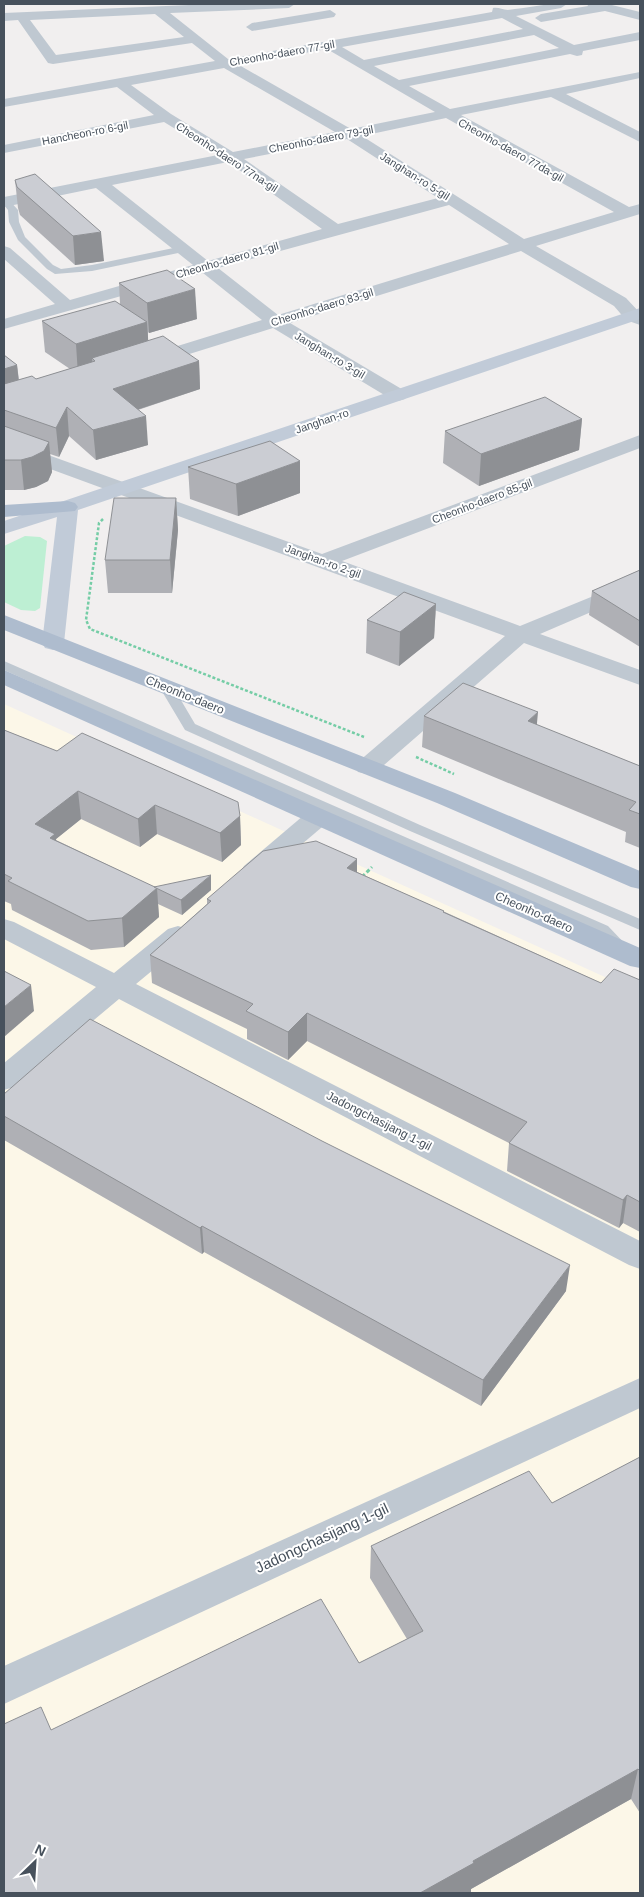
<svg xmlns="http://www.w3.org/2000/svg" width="644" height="1897" viewBox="0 0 644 1897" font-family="Helvetica,sans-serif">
	<rect width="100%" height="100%" fill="#f1efef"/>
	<!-- commercial -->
	<path fill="#fcf7e8" d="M4,704L640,993V1893H4Z"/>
	<!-- green -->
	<path fill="#bdefd3" d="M25,536L40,537L47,541L40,608L35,611L21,610L4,602V546Z"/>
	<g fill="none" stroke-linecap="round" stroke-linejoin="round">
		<!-- path-far1 -->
		<g stroke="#75cda6" stroke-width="2.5" stroke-dasharray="3 2" stroke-linecap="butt">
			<path d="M103,519L99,523L86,620L90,629L364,737"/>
			<path d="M416,757L454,774"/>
		</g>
		<!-- path -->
		<path stroke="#75cda6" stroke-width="3" stroke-dasharray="4 2.5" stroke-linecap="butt" d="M362,877L372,867"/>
		<!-- lane -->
		<g fill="#bfc8d1" fill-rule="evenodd">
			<path d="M4,199H8L18,210L19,222L25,237L53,265L61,269L92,265L183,246L188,249L183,252L92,271L55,274L47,269L18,240L9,222L8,210L4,205Z"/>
			<path d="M4,661L608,926L629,948L627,952C614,955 605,942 596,934L4,670Z"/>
			<path d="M167,684L172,685L195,724L420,825L640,919V930L410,831L185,730L160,688Z"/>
		</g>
		<!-- street -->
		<g fill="#bfc8d1" fill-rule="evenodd">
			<path d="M212,4H295L289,8L170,13L228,59L492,12L493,8C499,7 502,10 508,10C528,8 547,3 567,4L561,8L516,16L574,45L640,32V40L583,51L582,55L577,56L570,54L409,86L450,109L640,72V78L566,94L640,132V142L551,97L461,115L629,207L640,204V214L536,246L626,298L640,313V325L626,320L614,306L521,251L290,323L405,391L407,395L405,399L398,401L391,399L273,328L154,365L148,366L142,365L139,361L142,357L262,320L203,273L4,329V319L55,304L4,259V246L10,248L70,300L193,265L96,188L4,207V197L218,155L164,122L4,153V145L154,115L117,87L4,107V99L215,61L192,43L53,64L48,63L18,20L4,21V13ZM155,14L184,37L56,55L30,20ZM502,18L523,29L364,60L342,47ZM534,35L559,48L399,80L374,66ZM327,49L435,112L351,129L239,65ZM224,68L335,132L233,152L171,114L131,85ZM446,118L614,212L524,239L362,136ZM347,139L438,198L338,224L244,159ZM228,162L322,229L208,261L112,185ZM449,205L509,244L278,315L218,268Z"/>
			<path d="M587,4H608L640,12V20L605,11L541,22L535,18L541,14L588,6Z"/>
			<path d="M330,10L336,14L334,17L252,31L246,27L252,23Z"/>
			<path d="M640,435V448L342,561L520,626L640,577V591L540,634L640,670V685L524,643L376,772L367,774L358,772L355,767L358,762L505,636L4,452V439L322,554Z"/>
			<path d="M319,808L328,810L332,816L328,822L262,878L253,880L244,878L240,872L244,866L310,810Z"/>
			<path d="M4,919L14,922L114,973L168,929L178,926L188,929L192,935L188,941L136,984L640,1241V1269L629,1265L119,999L14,1087L4,1090V1063L96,987L4,939Z"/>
			<path d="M640,1378V1408L4,1704V1666Z"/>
		</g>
		<!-- secondary -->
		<path fill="#c1cbd8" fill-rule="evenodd" d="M640,308V319L78,510L64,643L61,648L53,650L45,648L42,643L57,517L4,534V521Z"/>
		<!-- primary -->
		<g fill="#aebcce" fill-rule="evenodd">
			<path d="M68,501L75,503L78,507L75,511L4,517V505Z"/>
			<path d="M4,615L455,793L640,871V889L631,887L437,803L4,630Z"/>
			<path d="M4,670L640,948V968L630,966L4,685Z"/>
		</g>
	</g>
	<!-- wall -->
	<g fill="#afb0b5">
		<path d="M15,180L104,261L75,265L20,215L18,208Z"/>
		<path d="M119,283L197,319L149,333L148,332V341L199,361L200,389L138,410L148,445L96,460L69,436L59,457L50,454L52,472L48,481L36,487L24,490H4V355L17,365L19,380L36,379L70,369L45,352L42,321L120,304Z"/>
		<path d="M582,419L579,450L479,486L443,463L445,431Z"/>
		<path d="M188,467L300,493L238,516L190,499Z"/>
		<path d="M176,498L178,530L172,593H108L105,560Z"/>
		<path d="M640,570V647L589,615L592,591Z"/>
		<path d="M436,604L434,638L399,666L366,653L367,620Z"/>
		<path d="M424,716L537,725L640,766V848L625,842L626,832L422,747Z"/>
		<path d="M4,730L57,751L240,816L241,845L222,862L157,834L140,847L81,819L56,839V840L154,887L211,890L182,915L158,904L159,917L124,947L91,950L12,910L11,904L4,901Z"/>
		<path d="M357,859V872L601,983L640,980V1232L623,1223L619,1228L507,1171L509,1143L307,1041L288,1060L247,1039V1029L152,983L150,955L207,904V899Z"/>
		<path d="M4,1094L566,1291L481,1406L204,1252L202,1254L4,1140Z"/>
		<path d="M640,1457V1813L631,1799L471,1889V1892L51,1730L359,1663L407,1639L370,1578L371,1546L552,1503Z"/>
	</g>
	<!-- shaded-wall -->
	<g fill="#8e9094">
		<path d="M101,232L104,261L75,265L73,236Z"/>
		<path d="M195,289L197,319L149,333L147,303Z"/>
		<path d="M147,322L149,353L92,358L93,370L78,375L76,344Z"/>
		<path d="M199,361L200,389L115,417L113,389Z"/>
		<path d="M17,365L20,393L4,398V369Z"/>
		<path d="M67,407L69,436L59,457L56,428Z"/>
		<path d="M146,416L148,445L96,460L93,430Z"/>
		<path d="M582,419L579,450L479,486L481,454Z"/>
		<path d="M49,442L52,472L48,481L36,487L24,490L21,460Z"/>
		<path d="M300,461V493L238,516L236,484Z"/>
		<path d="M176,498L178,530L172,593L170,560Z"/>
		<path d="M436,604L434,638L399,666L400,632Z"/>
		<path d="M538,712L535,744L528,721Z"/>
		<path d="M78,791L81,819L56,839L59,862L35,824Z"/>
		<path d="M155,805L157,834L140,847L138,819Z"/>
		<path d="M240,816L241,845L222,862L220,833Z"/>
		<path d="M357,859V886L347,868Z"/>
		<path d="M211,875V890L182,915L181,900Z"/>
		<path d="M157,888L159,917L124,947L122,918Z"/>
		<path d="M31,985L34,1011L4,1037V1007Z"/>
		<path d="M307,1013V1041L288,1060V1032Z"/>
		<path d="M627,1195L623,1223L619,1228L623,1200Z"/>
		<path d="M202,1226L204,1252L202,1254L200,1228Z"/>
		<path d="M570,1265L566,1291L481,1406L483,1380Z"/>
		<path d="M638,1769L631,1799L471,1889V1892L469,1893H420L473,1861Z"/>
	</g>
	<!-- building -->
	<g fill="#cbcdd3" stroke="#8e9094">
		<path d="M35,174L101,232L73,236L17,187L15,180Z"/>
		<path d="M167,270L195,289L147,303L119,283Z"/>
		<path d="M115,301L147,322L76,344L42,321Z"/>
		<path d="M163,336L199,361L113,389L146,416L93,430L67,407L56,428L4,410V384L32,376L36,379L95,361L92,358Z"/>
		<path d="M4,355L17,365L4,369Z"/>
		<path d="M545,397L582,419L481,454L445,431Z"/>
		<path d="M4,426L49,442L44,451L32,457L21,460H4Z"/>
		<path d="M270,441L300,461L236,484L188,467Z"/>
		<path d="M114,498H176L170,560H105Z"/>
		<path d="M640,570V621L592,591Z"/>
		<path d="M404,592L436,604L400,632L367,620Z"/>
		<path d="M463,683L538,712L528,721L640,766V814L629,810L636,802L424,716Z"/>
		<path d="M4,730L57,751L82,733L238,802L240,816L220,833L155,805L138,819L78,791L35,824L55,834L50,838L157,888L122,918L88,921L8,881L12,878L4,874Z"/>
		<path d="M316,841L357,859L347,868L444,911L443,912L601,983L614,969L640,980V1202L627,1195L623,1200L509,1143L527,1122L307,1013L288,1032L246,1011L253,1004L150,955L211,901L207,899L263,851Z"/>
		<path d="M211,875L181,900L154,887Z"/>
		<path d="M4,971L31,985L4,1007Z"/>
		<path d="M90,1019L322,1141L570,1265L483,1380L202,1226L200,1228L4,1116V1094Z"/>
		<path d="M640,1457V1771L638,1769L473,1861L474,1863L420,1893H4V1724L41,1707L51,1730L321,1599L359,1663L423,1631L371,1546L529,1471L552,1503Z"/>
	</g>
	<g text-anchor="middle" stroke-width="4" stroke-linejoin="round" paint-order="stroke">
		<!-- far-street labels -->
		<g font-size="11" fill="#47515c" stroke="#fff">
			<text transform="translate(282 53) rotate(-10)" y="4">Cheonho-daero 77-gil</text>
			<text transform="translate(85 133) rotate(-11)" y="4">Hancheon-ro 6-gil</text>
			<text transform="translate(321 139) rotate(-11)" y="4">Cheonho-daero 79-gil</text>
			<text transform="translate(511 150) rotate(29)" y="4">Cheonho-daero 77da-gil</text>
			<text transform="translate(227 157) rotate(33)" y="4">Cheonho-daero 77na-gil</text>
			<text transform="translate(415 176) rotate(32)" y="4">Janghan-ro 5-gil</text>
			<text transform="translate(227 260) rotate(-16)" y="4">Cheonho-daero 81-gil</text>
			<text transform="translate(322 307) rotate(-17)" y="4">Cheonho-daero 83-gil</text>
			<text transform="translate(330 355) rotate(31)" y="4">Janghan-ro 3-gil</text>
			<text transform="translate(322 421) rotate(-19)" y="4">Janghan-ro</text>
			<text transform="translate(482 501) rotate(-21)" y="4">Cheonho-daero 85-gil</text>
			<text transform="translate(323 561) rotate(20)" y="4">Janghan-ro 2-gil</text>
		</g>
		<!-- street labels -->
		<g font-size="12" fill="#47515c" stroke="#fff">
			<text transform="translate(185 695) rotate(22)" y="4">Cheonho-daero</text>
			<text transform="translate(534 912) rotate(24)" y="4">Cheonho-daero</text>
			<text transform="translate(379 1121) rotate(27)" y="4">Jadongchasijang 1-gil</text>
		</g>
		<!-- near-street labels -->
		<g font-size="15" fill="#47515c" stroke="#fff">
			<text transform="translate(322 1538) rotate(-25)" y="5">Jadongchasijang 1-gil</text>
		</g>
	</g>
	<!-- border -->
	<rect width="644" height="1897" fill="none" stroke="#47515c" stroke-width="10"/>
	<!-- north arrow -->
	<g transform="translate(35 1862) rotate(25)" stroke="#ffffff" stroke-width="4" paint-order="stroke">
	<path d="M0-4L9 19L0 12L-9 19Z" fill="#47515c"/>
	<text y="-8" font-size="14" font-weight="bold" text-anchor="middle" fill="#47515c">N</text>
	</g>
</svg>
